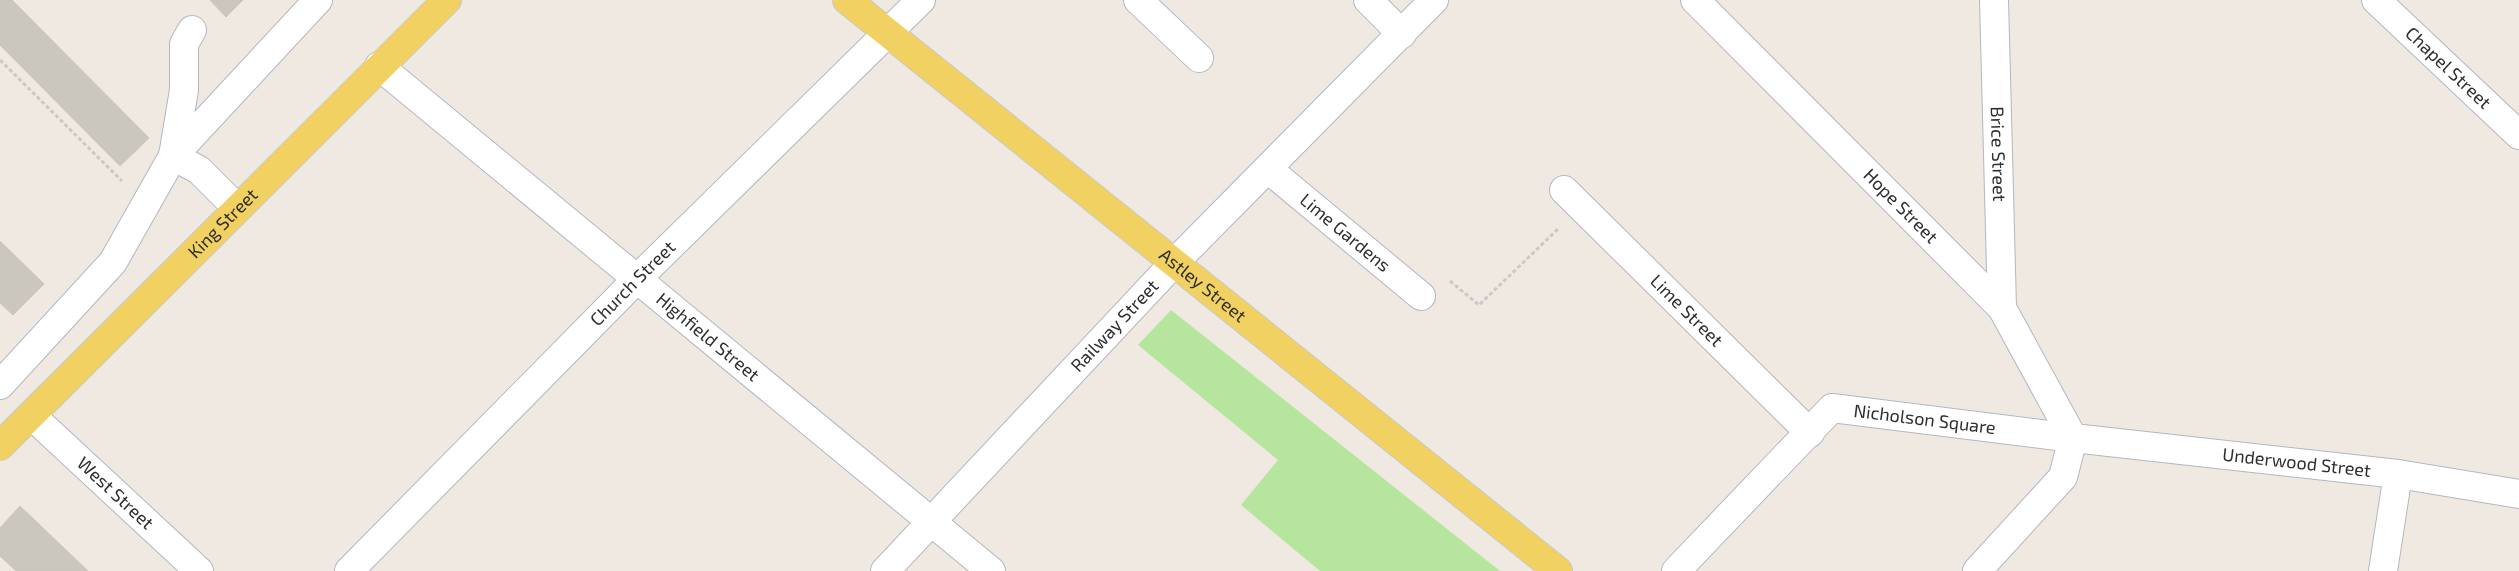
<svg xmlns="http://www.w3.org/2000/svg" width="2519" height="571" viewBox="0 0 2519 571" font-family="'Exo 2',sans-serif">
	<rect width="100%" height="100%" fill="#efe9e1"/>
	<!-- green -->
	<path fill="#b6e59e" d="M1171,310L1500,571H1320L1241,505L1278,460L1138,345Z"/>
	<!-- building -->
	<g fill="#cbc7bf" stroke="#cbc5ba">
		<path d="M0,0H12L149,138L120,166L0,45Z"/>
		<path d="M210,0H243L226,17Z"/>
		<path d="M0,241L44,284L13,315L0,303Z"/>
		<path d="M20,506L88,571H16L0,556V528Z"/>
	</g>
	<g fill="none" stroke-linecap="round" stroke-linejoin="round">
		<defs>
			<g id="minor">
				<path d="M1138,0L1199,58"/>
				<path d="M1368,0L1402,34"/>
				<path id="s1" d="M1695,0L2002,308L2073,438L2398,474L2519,494"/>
				<path id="s2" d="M1994,0L2002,308"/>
				<path id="s3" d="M2376,0L2519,135"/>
				<path id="s4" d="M379,66L991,571"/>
				<path d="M173,156L318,0"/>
				<path d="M173,156L184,90V44L192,30"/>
				<path id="s5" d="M1268,169L1421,296"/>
				<path id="s6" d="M1564,190L1810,433"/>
				<path d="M0,385L113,262L173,156L199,170L237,208"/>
				<path id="s7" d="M31,415L199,571"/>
				<path id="s8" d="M349,571L638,278L921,0"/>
				<path id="s9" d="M885,571L1174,263L1434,0"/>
				<path id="s10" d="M1676,571L1832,408L2073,438L2063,477L1977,571"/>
				<path d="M2383,571L2398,474"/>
			</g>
			<g id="major">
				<path id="s11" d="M847,0L1558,571"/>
				<path id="s12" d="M0,446L447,0"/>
			</g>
		</defs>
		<!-- minor casing -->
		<use href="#minor" stroke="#b4b7c1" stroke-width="30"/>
		<!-- major casing -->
		<use href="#major" stroke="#c9c9c9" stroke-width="30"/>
		<!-- path -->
		<g stroke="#c9c9c9" stroke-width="3" stroke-dasharray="4 2.5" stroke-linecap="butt">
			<path d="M0,60L122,181"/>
			<path d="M1450,281L1479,305L1559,228"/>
		</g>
		<!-- minor -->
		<use href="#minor" stroke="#fff" stroke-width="28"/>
		<!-- major -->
		<use href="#major" stroke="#f2d163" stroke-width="28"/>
	</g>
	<g text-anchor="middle" stroke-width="5" stroke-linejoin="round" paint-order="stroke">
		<!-- street labels -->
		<g font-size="18" fill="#2e2e2e" stroke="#fff">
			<text dy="6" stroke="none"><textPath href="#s3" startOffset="99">Chapel Street</textPath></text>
			<text dy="6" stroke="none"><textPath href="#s2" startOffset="154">Brice Street</textPath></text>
			<text dy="6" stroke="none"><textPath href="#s1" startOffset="291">Hope Street</textPath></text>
			<text dy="6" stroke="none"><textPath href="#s12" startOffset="315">King Street</textPath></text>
			<text dy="6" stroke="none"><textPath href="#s5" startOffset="100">Lime Gardens</textPath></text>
			<text dy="6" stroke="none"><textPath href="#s8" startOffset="404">Church Street</textPath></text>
			<text dy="6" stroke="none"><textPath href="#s11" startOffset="456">Astley Street</textPath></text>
			<text dy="6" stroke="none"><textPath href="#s6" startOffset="172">Lime Street</textPath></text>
			<text dy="6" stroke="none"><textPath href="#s9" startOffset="336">Railway Street</textPath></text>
			<text dy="6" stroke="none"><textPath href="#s4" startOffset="426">Highfield Street</textPath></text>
			<text dy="6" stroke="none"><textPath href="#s10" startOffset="319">Nicholson Square</textPath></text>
			<text dy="6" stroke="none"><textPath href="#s1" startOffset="808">Underwood Street</textPath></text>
			<text dy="6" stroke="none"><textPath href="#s7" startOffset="115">West Street</textPath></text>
		</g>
	</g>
</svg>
